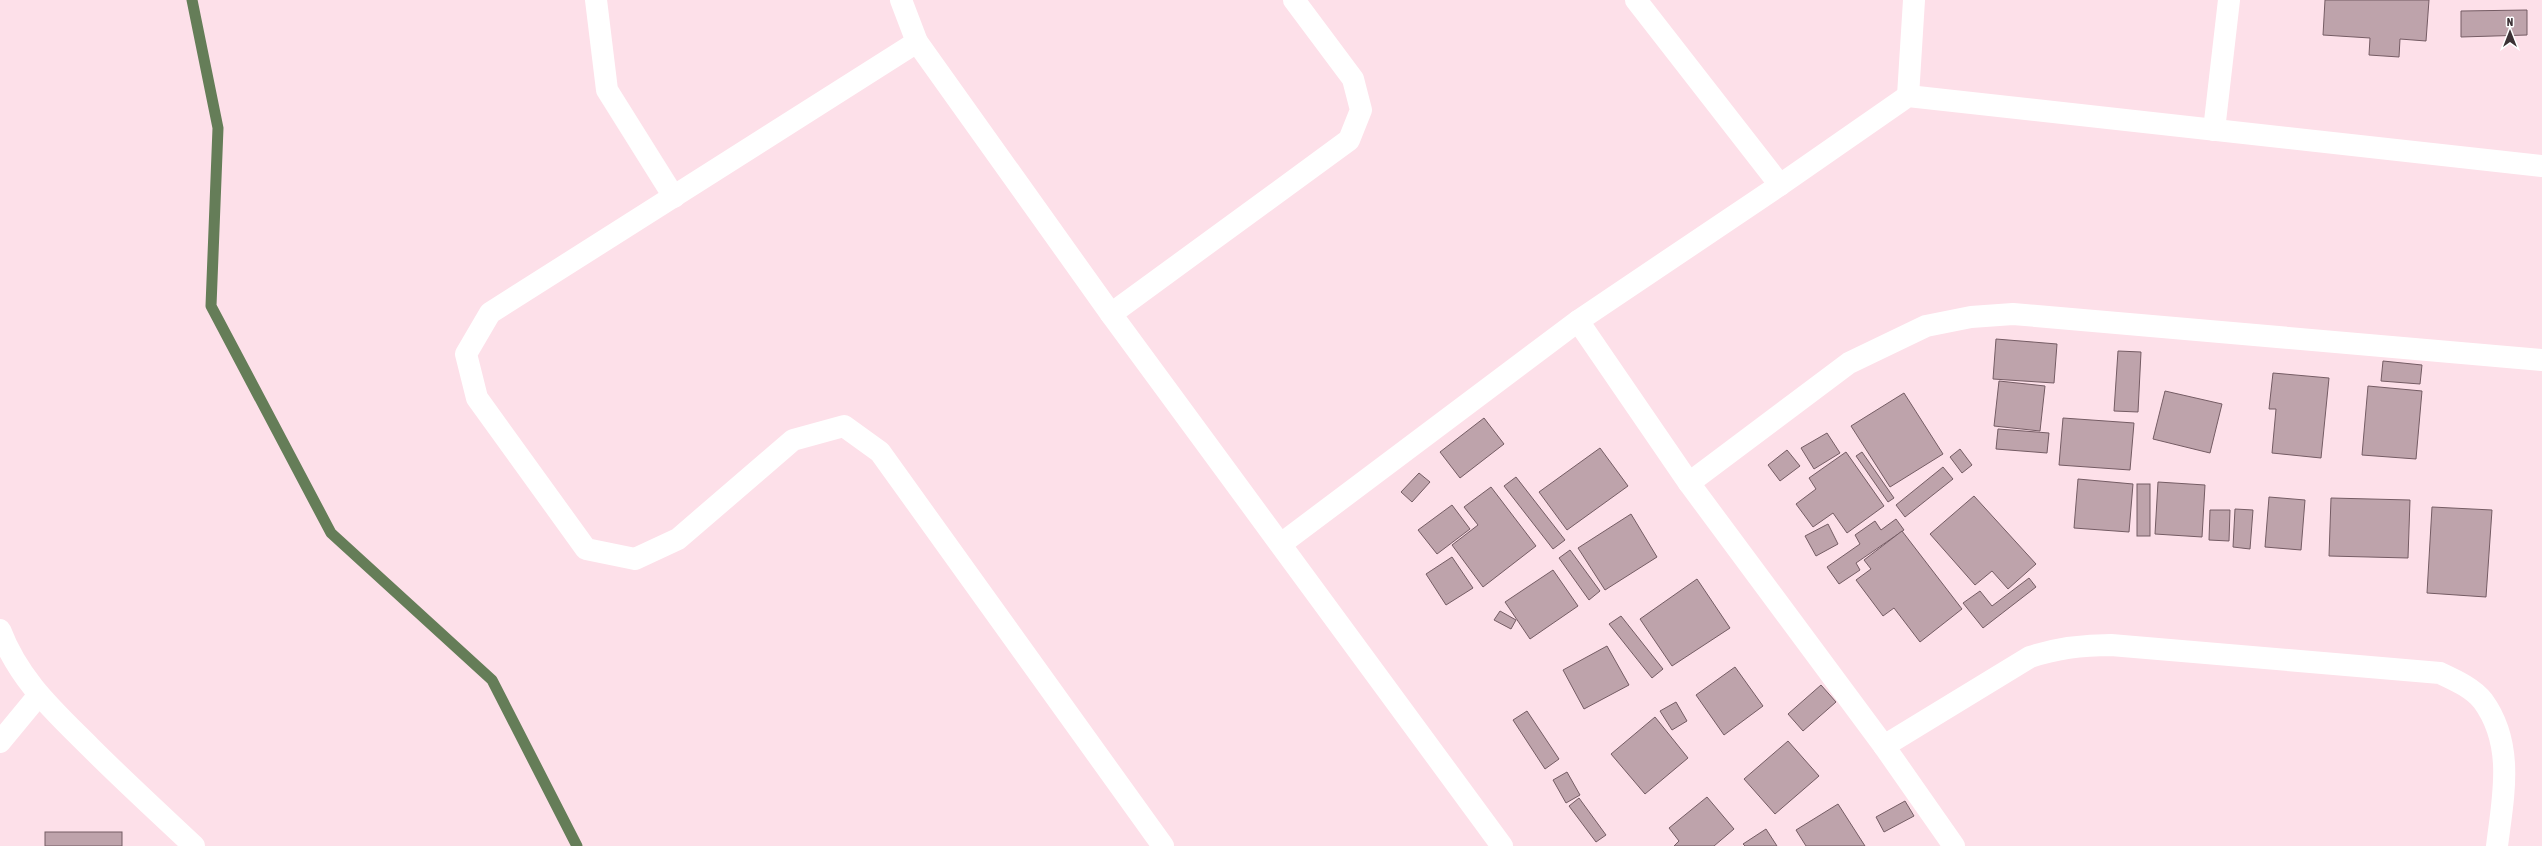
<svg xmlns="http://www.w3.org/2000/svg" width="2542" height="846" viewBox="0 0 2542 846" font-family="'Asap Condensed',sans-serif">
	<rect width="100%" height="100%" fill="#fde0e9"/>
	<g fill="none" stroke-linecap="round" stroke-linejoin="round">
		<!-- stream -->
		<path stroke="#657d58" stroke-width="11" d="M192,0L218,128L211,306L331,533L492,680L577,846"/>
	</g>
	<!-- building -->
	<g fill="#bea3ab" stroke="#755c64">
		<path d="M2325,0H2429L2426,41L2400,39L2399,57L2369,55L2370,38L2323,35Z"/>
		<path d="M2527,10V35L2461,37V11Z"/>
		<path d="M1996,339L2057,344L2054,383L1993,379Z"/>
		<path d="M2118,351L2141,352L2138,412L2114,411Z"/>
		<path d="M2383,361L2422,365L2420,384L2381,381Z"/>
		<path d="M2273,373L2329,378L2321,458L2272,453L2276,409H2269Z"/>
		<path d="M1999,381L2045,386L2040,431L1994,426Z"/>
		<path d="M2368,386L2422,391L2416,459L2362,455Z"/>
		<path d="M2165,391L2222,404L2210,453L2153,439Z"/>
		<path d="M1904,393L1943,454L1890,487L1851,426Z"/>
		<path d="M1484,418L1504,444L1460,478L1440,452Z"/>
		<path d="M2063,418L2134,423L2130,470L2059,465Z"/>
		<path d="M1998,429L2049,433L2047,453L1996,449Z"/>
		<path d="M1827,433L1840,453L1814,469L1801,448Z"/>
		<path d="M1600,448L1628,486L1567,530L1539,492Z"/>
		<path d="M1960,449L1972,465L1962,473L1950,457Z"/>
		<path d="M1787,450L1800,466L1780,481L1768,465Z"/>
		<path d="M1846,452L1884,506L1847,533L1833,513L1813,527L1796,504L1816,489L1809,478Z"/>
		<path d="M1862,452L1894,498L1888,502L1856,456Z"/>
		<path d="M1943,467L1953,479L1905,517L1896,505Z"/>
		<path d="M1419,473L1430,482L1412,502L1401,492Z"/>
		<path d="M1516,477L1565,540L1553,549L1504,486Z"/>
		<path d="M2078,479L2133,484L2129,532L2074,528Z"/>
		<path d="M2158,482L2205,485L2202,537L2155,534Z"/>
		<rect x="2137" y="484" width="13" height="52"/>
		<path d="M1491,487L1536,546L1483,587L1452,545L1478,525L1464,507Z"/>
		<path d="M1974,496L2036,564L2008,589L1992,571L1975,585L1930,534Z"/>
		<path d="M2269,497L2305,500L2301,550L2265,547Z"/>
		<path d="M2331,498L2410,500L2408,558L2329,556Z"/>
		<path d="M1452,505L1470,529L1437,554L1418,530Z"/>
		<path d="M2432,507L2492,510L2486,597L2427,593Z"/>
		<path d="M2235,509L2253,510L2250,549L2233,547Z"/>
		<path d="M2210,510H2230L2229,541L2209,540Z"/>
		<path d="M1631,514L1657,557L1605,590L1578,548Z"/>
		<path d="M1896,519L1904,530L1856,563L1860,570L1839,584L1827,567L1860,544L1855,535L1875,521L1881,530Z"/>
		<path d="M1828,524L1838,544L1816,556L1805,536Z"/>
		<path d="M1902,531L1962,609L1920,642L1894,608L1883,616L1856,580L1871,569L1864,560Z"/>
		<path d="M1570,550L1600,591L1589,600L1559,558Z"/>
		<path d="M1452,557L1473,588L1446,605L1426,574Z"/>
		<path d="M1553,570L1578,606L1530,639L1505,602Z"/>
		<path d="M2029,578L2036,587L1983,628L1963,603L1980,591L1992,606Z"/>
		<path d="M1697,579L1730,628L1672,666L1640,619Z"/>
		<path d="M1500,611L1516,620L1511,629L1494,620Z"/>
		<path d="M1621,616L1663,669L1652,678L1609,624Z"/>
		<path d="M1607,646L1629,685L1584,709L1563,670Z"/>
		<path d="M1735,667L1763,706L1724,735L1696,695Z"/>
		<path d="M1821,685L1836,702L1803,731L1788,714Z"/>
		<path d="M1676,702L1687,721L1672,730L1660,711Z"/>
		<path d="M1527,711L1559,759L1545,769L1513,720Z"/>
		<path d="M1655,717L1688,758L1645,794L1611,754Z"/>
		<path d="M1788,741L1819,776L1775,814L1744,779Z"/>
		<path d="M1567,772L1580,795L1566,803L1553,780Z"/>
		<path d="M1707,797L1734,829L1714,846H1674L1679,841L1669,828Z"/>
		<path d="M1579,798L1606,835L1596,842L1569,806Z"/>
		<path d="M1905,801L1914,816L1884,832L1876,817Z"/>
		<path d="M1838,804L1865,846H1806L1796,830Z"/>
		<path d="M1766,829L1777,846H1745L1743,844Z"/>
		<rect x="45" y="832" width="77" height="14"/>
	</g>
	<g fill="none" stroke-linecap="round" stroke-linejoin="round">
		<!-- minor -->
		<g stroke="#fff" stroke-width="22">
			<path d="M596,0L607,90L674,197"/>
			<path d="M901,0L917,42L1111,314L1502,846"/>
			<path d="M1636,0L1780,185"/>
			<path d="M917,42L490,313L466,354L477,398L586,549L635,559L678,539L793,440L844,426L880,452L1163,846"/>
			<path d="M1908,96L1914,0"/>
			<path d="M2214,130L2229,0"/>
			<path d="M1111,314L1349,140L1361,110L1353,79L1294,0"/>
			<path d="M1578,321L1780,185L1908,96L2542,166"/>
			<path d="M1689,483L1849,363L1926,326L1971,317L2013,314L2542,360"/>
			<path d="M1281,544L1578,321L1689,483L1884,746L1954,846"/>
			<path d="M0,630C19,680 53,710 90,747C124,781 159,813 194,846"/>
			<path d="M0,742L38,696"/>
			<path d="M1884,746L2030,657C2057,648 2082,645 2111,645L2440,673C2455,680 2473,688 2483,701C2515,745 2503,797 2497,846"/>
		</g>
	</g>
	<!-- north arrow -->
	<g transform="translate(2510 32)" stroke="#ffffff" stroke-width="3" paint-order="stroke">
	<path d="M0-3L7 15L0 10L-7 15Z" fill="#3c3135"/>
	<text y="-6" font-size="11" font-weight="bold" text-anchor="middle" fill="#3c3135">N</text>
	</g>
</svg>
